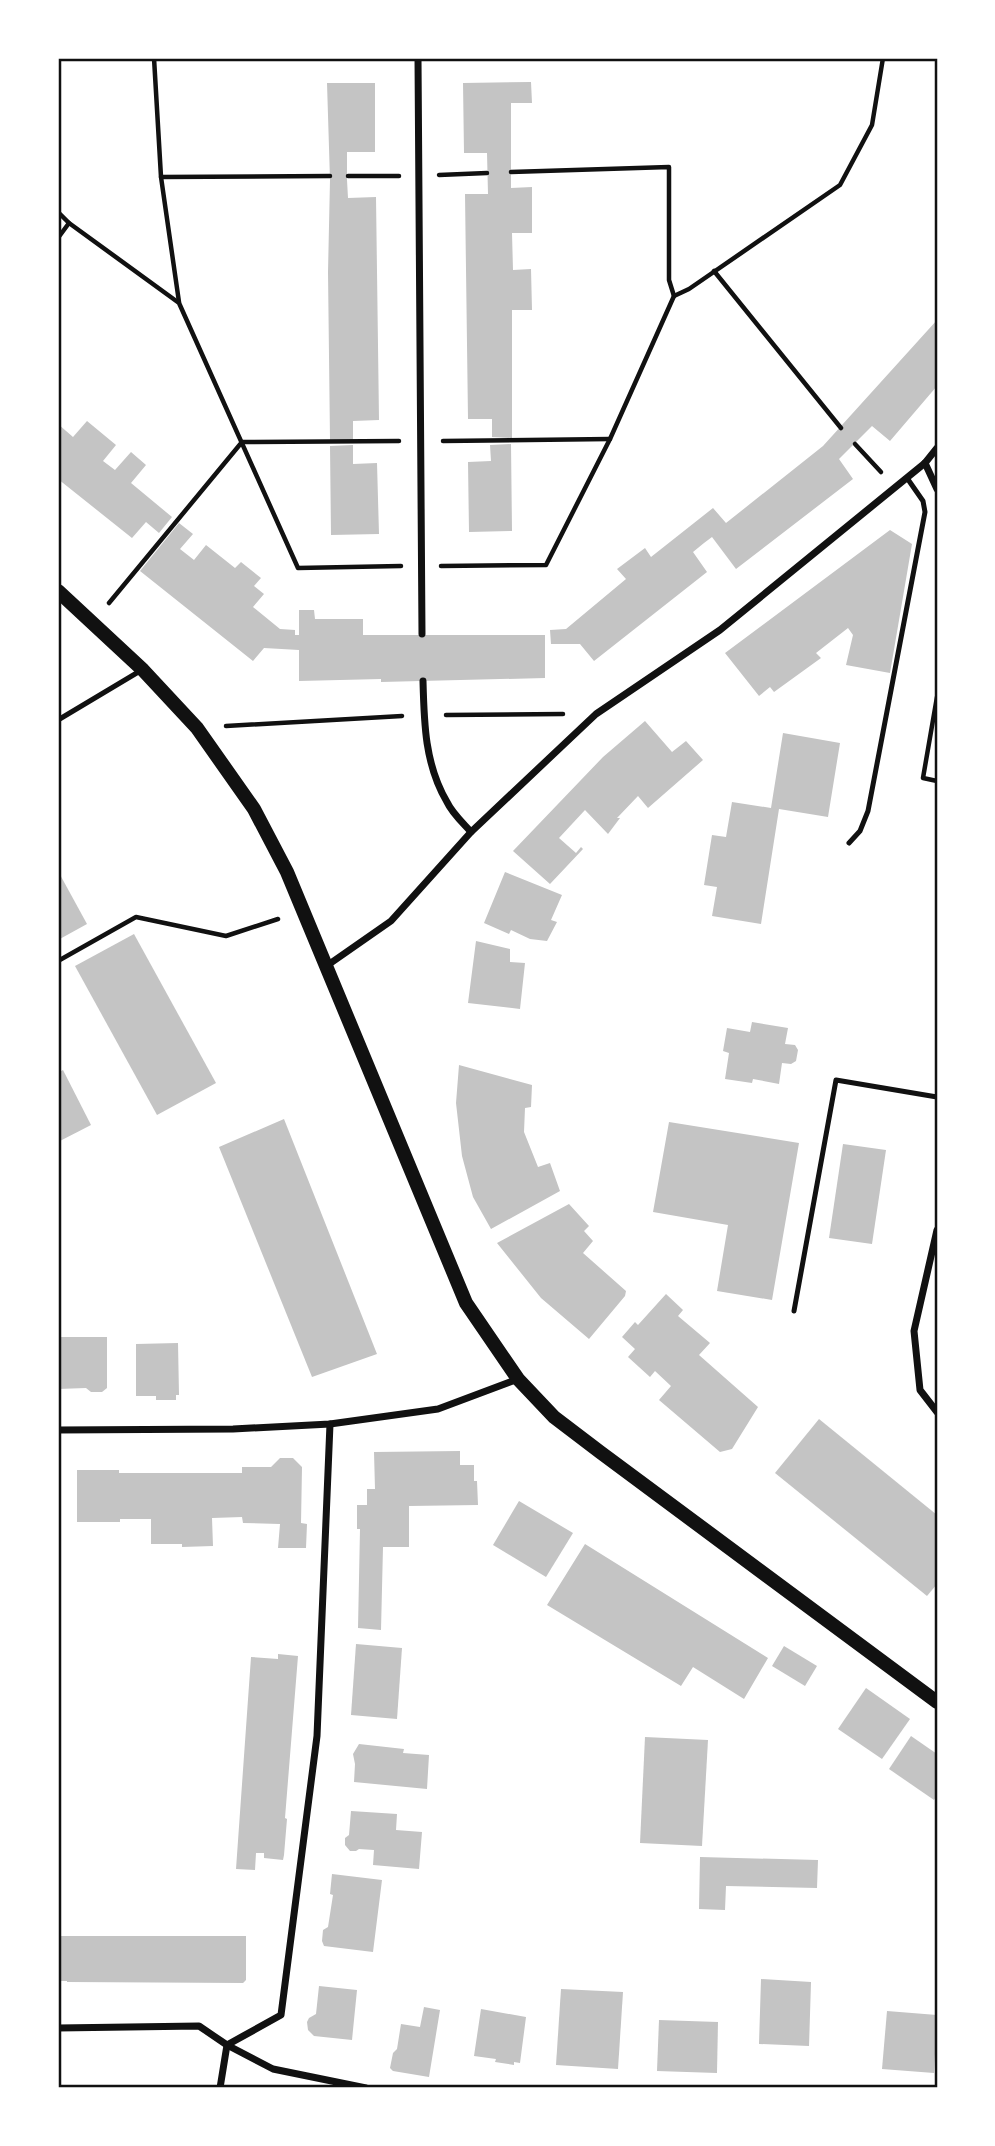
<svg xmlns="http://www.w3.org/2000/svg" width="995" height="2146" viewBox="0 0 995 2146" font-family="Karla,sans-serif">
	<rect width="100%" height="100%" fill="#fff"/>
	<!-- building -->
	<g fill="#c4c4c4">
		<path d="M531,82L532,103H511V188L532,187V233H512L513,270L531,269L532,310H512V438L492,437V419H468L465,194H488L487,153H464L463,83Z"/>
		<path d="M327,83H375V152H347V180L348,198L376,197L379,420L353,421V440H330L328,272L330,180Z"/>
		<path d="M937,320V386L890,441L872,426L839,459L853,479L736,569L712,537L704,543L693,552L707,572L594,661L580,644H551L550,630L566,629L626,579L617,569L645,548L651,557L713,508L726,523L823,446Z"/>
		<path d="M87,421L116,445L103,461L115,470L131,452L146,465L131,483L172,517L159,533L146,522L132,538L58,479V424L73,437Z"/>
		<path d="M511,444L512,531L469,532L468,462L491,461L490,445Z"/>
		<path d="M353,445V464L377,463L379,534L331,535L330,446Z"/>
		<path d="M179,523L193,534L180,549L194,560L206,545L235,568L241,562L261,578L254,586L264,594L253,607L280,629L295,630V635H299V610H314L315,619H363V635H545V678L381,682V679L299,681V650L264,648L253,661L140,571Z"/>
		<path d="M890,530L912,544L890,673L846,665L853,635L848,628L816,653L821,658L774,692L770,687L759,696L725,653Z"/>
		<path d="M645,721L672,752L686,741L703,760L648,808L638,796L617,818H620L608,834L585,810L559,838L576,853L581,847L583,849L550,884L513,851L603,757Z"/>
		<path d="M783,733L840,743L828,817L779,809L761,924L712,916L717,887L704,885L712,835L726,837L732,802L771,808Z"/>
		<path d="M58,871L87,924L58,940Z"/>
		<path d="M505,872L562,895L551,920L557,922L547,941L530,939L511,930L509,934L484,923Z"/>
		<path d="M134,934L216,1083L157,1115L75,966Z"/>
		<path d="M476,941L510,949V962L525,963L520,1009L468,1003Z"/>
		<path d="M752,1022L788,1028L785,1044L795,1045L798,1050L796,1061L791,1064L782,1063L779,1084L753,1079L752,1083L725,1079L729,1053L723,1051L727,1028L750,1032Z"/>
		<path d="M459,1065L532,1085L531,1107L525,1108L524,1132L538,1167L550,1163L560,1191L491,1229L473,1197L462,1156L456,1103Z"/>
		<path d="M63,1070L91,1125L58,1142V1073Z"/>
		<path d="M284,1119L377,1354L312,1377L219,1147Z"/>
		<path d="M669,1122L799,1143L772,1300L717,1291L728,1225L653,1212Z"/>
		<path d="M843,1144L886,1150L872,1244L829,1238Z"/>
		<path d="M569,1204L589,1226L584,1231L593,1241L583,1253L626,1291L625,1296L589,1339L541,1298L497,1243Z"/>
		<path d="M666,1294L683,1310L678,1316L710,1343L699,1355L758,1407L732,1449L720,1452L659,1400L671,1386L655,1371L650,1377L628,1357L635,1349L622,1337L635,1322L638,1325Z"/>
		<path d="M58,1337H107V1388L102,1392H91L86,1388L58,1389Z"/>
		<path d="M178,1343L179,1395H176V1400H156V1396H136V1344Z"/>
		<path d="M819,1419L937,1515V1584L927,1596L775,1473Z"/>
		<path d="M460,1451V1465H474V1481H477L478,1505L409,1506V1547H383L381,1630L358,1628L360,1529H357V1505H367V1489H375L374,1452Z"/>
		<path d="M280,1458H293L302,1467L301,1523L307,1524L306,1548H278L280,1524L243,1523L242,1517L212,1518L213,1546L182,1547V1544H151V1519H120V1522H77V1470H119V1473H242V1467H271Z"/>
		<path d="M519,1501L573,1533L546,1577L493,1545Z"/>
		<path d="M585,1544L768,1658L744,1699L693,1667L681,1686L547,1605Z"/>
		<path d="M356,1644L402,1648L397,1719L351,1715Z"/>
		<path d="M784,1646L817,1666L805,1686L772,1666Z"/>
		<path d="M278,1654L298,1656L285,1818L287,1819L284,1855L283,1860L264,1858V1853H256L255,1870L236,1869L251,1657L278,1659Z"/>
		<path d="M866,1688L910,1719L882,1759L838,1729Z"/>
		<path d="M911,1736L937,1754V1795L934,1800L889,1769Z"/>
		<path d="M645,1737L708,1740L702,1846L640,1843Z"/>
		<path d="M359,1744L404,1749L403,1753L429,1755L427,1789L354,1782L355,1764L353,1754Z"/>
		<path d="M351,1811L397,1814L396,1830L422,1832L419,1869L373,1865L374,1850L359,1849L356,1851H350L345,1845V1838L349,1835Z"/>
		<path d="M700,1857L818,1860L817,1888L726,1886L725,1910L699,1909Z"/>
		<path d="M332,1874L382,1880L373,1952L324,1946L322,1941L323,1930L328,1927L333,1895L330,1894Z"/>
		<path d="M58,1936H246V1980L243,1983L67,1982V1981H58Z"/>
		<path d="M761,1979L811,1982L809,2046L759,2044Z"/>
		<path d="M319,1986L357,1990L352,2040L314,2036L308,2030L307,2022L309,2018L316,2014Z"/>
		<path d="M561,1989L623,1992L618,2069L556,2065Z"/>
		<path d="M424,2007L440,2010L429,2077L393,2071L390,2068L393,2053L397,2049L401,2024L420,2027Z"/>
		<path d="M481,2009L526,2017L520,2063L514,2062V2065L495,2062L496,2059L474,2056Z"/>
		<path d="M887,2011L937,2015L934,2073L882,2069Z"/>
		<path d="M659,2020L718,2022L717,2073L657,2071Z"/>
	</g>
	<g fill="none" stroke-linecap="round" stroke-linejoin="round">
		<!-- path -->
		<g stroke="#111" stroke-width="4.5">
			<path d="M154,58L161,177L179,302"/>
			<path d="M511,172L669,167V280L674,296"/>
			<path d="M439,175L487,173"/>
			<path d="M348,176H399"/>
			<path d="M161,177L330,176"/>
			<path d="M58,212L69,223L179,303L298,568L401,566"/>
			<path d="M58,238L69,223"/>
			<path d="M714,271L841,428"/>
			<path d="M443,441L610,439"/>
			<path d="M855,444L881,472"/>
			<path d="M441,566L546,565L610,439L674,296L689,289L840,185L872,125L883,58"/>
			<path d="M109,603L242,442L399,441"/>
			<path d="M937,697L923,778L937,781"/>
			<path d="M446,715L563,714"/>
			<path d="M226,726L402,716"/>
			<path d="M58,961L136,917L226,936L278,919"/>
		</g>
		<!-- service -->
		<g stroke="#111" stroke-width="5">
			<path d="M58,720L140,671"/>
			<path d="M849,843L860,831L868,811L925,512L923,501L907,478"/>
			<path d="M794,1311L836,1080L937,1097"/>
		</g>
		<!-- minor -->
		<g stroke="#111" stroke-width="7">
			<path d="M418,58L422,634"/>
			<path d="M925,463L937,489"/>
			<path d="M423,681C424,723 425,765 447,802C452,813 463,823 471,832"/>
			<path d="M325,967L391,921L471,832L596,714L720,630L925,463L937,448"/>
			<path d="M937,1230L914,1331L920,1390L937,1412"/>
			<path d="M58,1430L233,1429L330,1424L438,1409L518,1379"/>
			<path d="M58,2028L199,2026L227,2045L273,2069L366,2088"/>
			<path d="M220,2088L227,2045L281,2015L317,1736L330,1424"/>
		</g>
		<!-- secondary -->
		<path stroke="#111" stroke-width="14" d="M58,591L143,670L197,728L254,809L287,872L466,1303L518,1379L554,1417L600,1452L937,1702"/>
	</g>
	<!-- border -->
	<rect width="995" height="2146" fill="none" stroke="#ffffff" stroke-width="119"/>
	<rect x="60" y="60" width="876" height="2026" fill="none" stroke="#111" stroke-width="2.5"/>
</svg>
